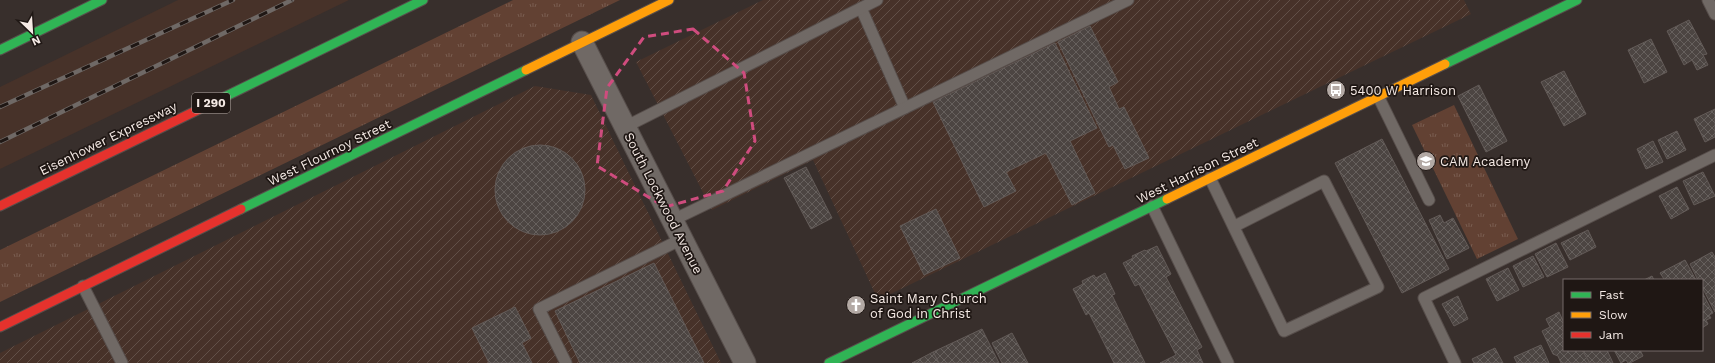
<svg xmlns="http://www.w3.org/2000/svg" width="1715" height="363" viewBox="0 0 1715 363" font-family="'Work Sans',sans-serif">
	<defs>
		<pattern id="industrial-furrows" width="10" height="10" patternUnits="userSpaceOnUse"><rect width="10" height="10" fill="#473229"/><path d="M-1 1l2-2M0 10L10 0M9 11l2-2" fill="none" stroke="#625048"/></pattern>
		<pattern id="grass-tufts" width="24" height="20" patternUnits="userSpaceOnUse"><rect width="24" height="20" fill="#624133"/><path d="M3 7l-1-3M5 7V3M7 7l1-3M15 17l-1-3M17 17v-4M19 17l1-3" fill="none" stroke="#795d50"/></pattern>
		<pattern id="building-cross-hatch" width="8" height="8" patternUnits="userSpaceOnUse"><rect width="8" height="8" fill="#4c4542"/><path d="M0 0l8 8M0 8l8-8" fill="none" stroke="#66605d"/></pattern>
	</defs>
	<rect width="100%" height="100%" fill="#382f2c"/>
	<!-- built -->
	<path fill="#473229" d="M178,0H349L0,169V87Z"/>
	<!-- industrial -->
	<g fill="url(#industrial-furrows)">
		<path d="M763,0H1464L1471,14L878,300L813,160L712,210L636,62Z"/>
		<path d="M535,86L591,95L721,363H0V353Z"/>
	</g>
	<!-- grass -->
	<g fill="url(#grass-tufts)">
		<path d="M513,0H620L0,302V250Z"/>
		<path d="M1454,105L1518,239L1477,259L1412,125Z"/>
	</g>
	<!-- building -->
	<g fill="url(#building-cross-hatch)" stroke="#635b58">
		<path d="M1689,20L1707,54L1703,55L1708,65L1697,70L1692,60L1684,65L1667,31Z"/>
		<path d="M1090,26L1118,82L1109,87L1119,109L1124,107L1149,158L1125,169L1113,145L1109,147L1058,42Z"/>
		<path d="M1651,39L1667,72L1644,83L1628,50Z"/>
		<path d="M1055,43L1097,128L1070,141L1095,193L1072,205L1046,153L1006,172L1016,191L984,207L933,102Z"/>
		<path d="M1564,71L1586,114L1564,126L1541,82Z"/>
		<path d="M1479,85L1507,141L1486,152L1458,96Z"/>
		<path d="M1715,109V137L1705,142L1694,119Z"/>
		<path d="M1677,131L1686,150L1667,159L1658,140Z"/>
		<path d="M1382,139L1449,269L1402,293L1335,163Z"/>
		<path d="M1653,141L1663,162L1646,169L1637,149Z"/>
		<circle cx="540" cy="190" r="45"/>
		<path d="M806,167L832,218L811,229L784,178Z"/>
		<path d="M1703,172L1715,196L1694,205L1683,181Z"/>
		<path d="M1677,187L1689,209L1671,219L1659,196Z"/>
		<path d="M936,209L960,258L924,275L900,226Z"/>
		<path d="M1440,215L1444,223L1453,218L1469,248L1447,259L1429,220Z"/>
		<path d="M1588,230L1596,247L1570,260L1561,243Z"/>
		<path d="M1556,243L1568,267L1547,277L1535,254Z"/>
		<path d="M1157,246L1171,274L1166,277L1202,347L1197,350L1203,363H1160L1176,355L1139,284L1135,286L1123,263L1133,258L1132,256L1145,250L1146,251Z"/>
		<path d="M1712,252L1715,257V312L1702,287V280H1698L1690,264Z"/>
		<path d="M1533,256L1544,277L1523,287L1513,266Z"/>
		<path d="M1685,260L1696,280H1663L1664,279L1660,273Z"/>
		<path d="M654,263L704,363H580L555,311Z"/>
		<path d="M1508,268L1519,290L1497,301L1486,279Z"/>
		<path d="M1105,273L1115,294L1112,295L1145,363H1114L1089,313L1086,315L1073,289L1083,284L1082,281L1094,275L1096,278Z"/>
		<path d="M1652,276L1654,280H1644Z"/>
		<path d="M1702,292L1713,313L1709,315L1711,318L1706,320L1708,324L1702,328Z"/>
		<path d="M1458,296L1468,319L1454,326L1442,304Z"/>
		<path d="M515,307L531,338L522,343L532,363H489L472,328Z"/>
		<path d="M1559,312L1564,323V350H1582L1590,363H1561L1558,356L1553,354L1542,331L1550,327L1546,319Z"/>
		<path d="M982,329L999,363H939L933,352Z"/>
		<path d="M1012,333L1028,363H1002L992,343Z"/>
		<path d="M1541,345L1549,363H1517L1514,357Z"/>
		<path d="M1495,348L1503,363H1474L1472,359Z"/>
		<path d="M1582,350H1607L1613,363H1590Z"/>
		<path d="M1614,350H1640L1643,356L1630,363H1628L1626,360L1621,363Z"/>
		<path d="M933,352L939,363H912Z"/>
	</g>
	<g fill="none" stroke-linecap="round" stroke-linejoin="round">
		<defs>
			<g id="lane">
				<path d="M1708,0L1715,14"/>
				<path d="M861,8L905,108"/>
				<path d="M1378,96L1429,200"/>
				<path d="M625,127L877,0"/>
				<path d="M1210,178L1284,331L1378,287L1324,181L1235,226"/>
				<path d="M1152,206L1228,363"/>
				<path d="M673,220L1128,0"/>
				<path d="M83,286L122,363"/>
				<path d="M566,363L539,309L682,239"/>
				<path d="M1455,363L1424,298L1715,155"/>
			</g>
			<path id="street" d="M582,42L745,363"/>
			<g id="fast">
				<path d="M0,50L102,0"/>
				<path d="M1445,64L1577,0"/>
				<path d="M212,103L423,0"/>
				<path d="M241,209L526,70"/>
				<path d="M829,363L1167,199"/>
			</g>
			<g id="slow">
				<path d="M526,70L669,0"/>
				<path d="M1167,199L1445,64"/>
			</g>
			<g id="jam">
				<path d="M0,206L212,103"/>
				<path d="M0,327L241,209"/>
			</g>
		</defs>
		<!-- lane casing -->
		<use href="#lane" stroke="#574e4b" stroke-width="13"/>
		<!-- street casing -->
		<use href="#street" stroke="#574e4b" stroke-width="23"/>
		<!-- fast casing -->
		<use href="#fast" stroke="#574e4b" stroke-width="11"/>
		<!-- slow casing -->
		<use href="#slow" stroke="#574e4b" stroke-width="11"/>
		<!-- jam casing -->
		<use href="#jam" stroke="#574e4b" stroke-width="11"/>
		<!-- lane -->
		<use href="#lane" stroke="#706965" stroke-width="11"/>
		<!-- street -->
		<use href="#street" stroke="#706965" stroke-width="21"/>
		<!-- fast -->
		<use href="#fast" stroke="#30b455" stroke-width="9"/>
		<!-- slow -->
		<use href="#slow" stroke="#ff9f0a" stroke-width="9"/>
		<!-- jam -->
		<use href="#jam" stroke="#e5322d" stroke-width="9"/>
		<defs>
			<g id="rail">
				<path d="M0,107L233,0"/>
				<path d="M0,142L292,0"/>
			</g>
		</defs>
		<!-- rail casing -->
		<use href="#rail" stroke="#6f6966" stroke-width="4.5"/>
		<!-- rail -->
		<use href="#rail" stroke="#1f1714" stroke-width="3" stroke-dasharray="9" stroke-linecap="butt"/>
	</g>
	<!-- marked area -->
	<path fill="none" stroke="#cf4c7e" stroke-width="3" stroke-dasharray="8 5" stroke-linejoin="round" d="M693,29L744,73L755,141L723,191L665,207L597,166L607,88L644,37Z"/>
	<!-- icons -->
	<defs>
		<symbol id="bus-disc" viewBox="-11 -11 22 22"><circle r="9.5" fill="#b3a9a4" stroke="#1f1714"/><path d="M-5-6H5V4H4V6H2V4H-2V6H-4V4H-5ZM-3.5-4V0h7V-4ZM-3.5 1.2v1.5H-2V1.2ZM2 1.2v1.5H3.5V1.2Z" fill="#fff"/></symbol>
		<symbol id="school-disc" viewBox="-11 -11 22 22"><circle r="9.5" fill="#b3a9a4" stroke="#1f1714"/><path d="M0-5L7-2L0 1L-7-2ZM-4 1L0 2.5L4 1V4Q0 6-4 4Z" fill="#fff"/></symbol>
		<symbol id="church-disc" viewBox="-11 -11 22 22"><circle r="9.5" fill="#b3a9a4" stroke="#1f1714"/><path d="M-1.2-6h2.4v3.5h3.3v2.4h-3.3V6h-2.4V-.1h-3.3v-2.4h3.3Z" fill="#fff"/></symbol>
	</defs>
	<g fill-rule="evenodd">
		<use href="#bus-disc" x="1325" y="79" width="22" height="22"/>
		<use href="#school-disc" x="1415" y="150" width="22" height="22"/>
		<use href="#church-disc" x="845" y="294" width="22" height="22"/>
	</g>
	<g text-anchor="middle" stroke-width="3.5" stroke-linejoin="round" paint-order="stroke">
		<!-- shield labels -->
		<rect fill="#1f1714" stroke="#b5aba6" stroke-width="1" x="192" y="93" width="38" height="20" rx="3"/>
		<g font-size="12" font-weight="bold" fill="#f5eae5">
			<text x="211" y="107">I 290</text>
		</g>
		<!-- poi labels -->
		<g font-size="13" fill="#f5eae5" stroke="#1f1714" text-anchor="start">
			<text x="1350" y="95">5400 W Harrison</text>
			<text x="1440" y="166">CAM Academy</text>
			<text x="870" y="303">Saint Mary Church<tspan x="870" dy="15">of God in Christ</tspan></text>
		</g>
		<!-- street labels -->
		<g font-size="13" fill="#f5eae5" stroke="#1f1714">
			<text transform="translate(108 138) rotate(-26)" y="5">Eisenhower Expressway</text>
			<text transform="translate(329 152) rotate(-26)" y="5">West Flournoy Street</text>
			<text transform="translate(1197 170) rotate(-26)" y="5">West Harrison Street</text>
			<text transform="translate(664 203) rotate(63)" y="5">South Lockwood Avenue</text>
		</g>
	</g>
	<!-- legend -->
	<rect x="1563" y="279" width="140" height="72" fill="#1f1714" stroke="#756b68"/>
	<rect x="1571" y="292" width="20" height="6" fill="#30b455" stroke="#756b68"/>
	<text x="1599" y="299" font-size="12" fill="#f5eae5">Fast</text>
	<rect x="1571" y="312" width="20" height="6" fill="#ff9f0a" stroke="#756b68"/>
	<text x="1599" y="319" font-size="12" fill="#f5eae5">Slow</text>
	<rect x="1571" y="332" width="20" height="6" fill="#e5322d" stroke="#756b68"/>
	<text x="1599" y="339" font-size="12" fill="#f5eae5">Jam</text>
	<!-- north arrow -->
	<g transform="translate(32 32) rotate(155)" stroke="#1f1714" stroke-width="3" paint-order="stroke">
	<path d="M0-3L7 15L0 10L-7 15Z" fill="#f5eae5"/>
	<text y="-6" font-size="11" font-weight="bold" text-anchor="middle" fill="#f5eae5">N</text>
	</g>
</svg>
